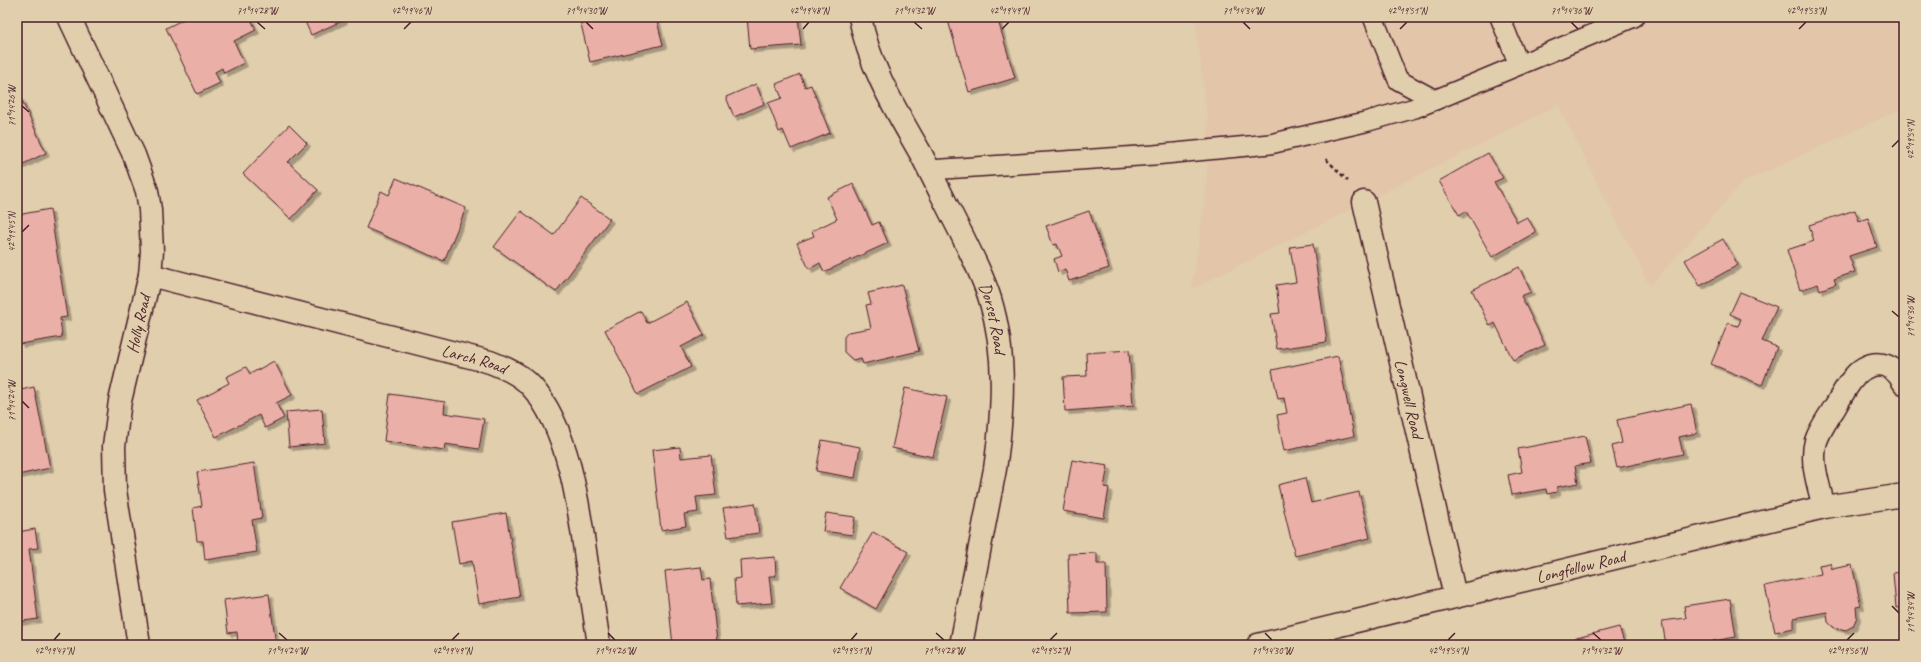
<svg xmlns="http://www.w3.org/2000/svg" width="1921" height="662" viewBox="0 0 1921 662" font-family="Caveat,sans-serif">
	<defs>
		<filter id="shadow"><feDropShadow dx="3.5" dy="3.5" stdDeviation="0" flood-color="#0004"/></filter>
	</defs>
	<rect width="100%" height="100%" fill="#e0ceac"/>
	<filter id="ink" filterUnits="userSpaceOnUse"><feTurbulence type="fractalNoise" baseFrequency=".025" numOctaves="2"/><feDisplacementMap in="SourceGraphic" scale="8" xChannelSelector="R" yChannelSelector="G"/><feConvolveMatrix kernelMatrix="1 2 1 2 8 2 1 2 1" color-interpolation-filters="sRGB"/></filter>
	<g filter="url(#ink)">
		<!-- built -->
		<path fill="#e3c5aa" d="M1195,17H1904V111L1894,112L1742,183L1650,286L1558,105L1192,289L1207,186L1208,124Z"/>
		<!-- building -->
		<g fill="#eab0a7" stroke="#4a1f2b" filter="url(#shadow)">
			<path d="M188,17H250L256,30L234,41L244,63L224,73L222,68L215,72L220,83L197,94L166,28Z"/>
			<path d="M303,17H343L344,20L311,35Z"/>
			<path d="M592,17H656L663,45L590,62L580,20Z"/>
			<path d="M747,17H798L801,45L750,49Z"/>
			<path d="M947,17H997L1015,78L969,92Z"/>
			<path d="M800,74L805,87L811,85L830,133L791,149L783,130L779,132L768,103L782,98L776,84Z"/>
			<path d="M756,84L764,104L734,117L726,97Z"/>
			<path d="M20,97L46,153L17,167V99Z"/>
			<path d="M289,125L307,143L288,162L318,190L291,219L243,174Z"/>
			<path d="M1488,153L1503,178L1494,182L1517,222L1527,217L1536,232L1492,257L1466,211L1459,215L1439,181Z"/>
			<path d="M396,178L466,208L444,261L366,228L381,191L389,195Z"/>
			<path d="M853,184L872,225L879,222L888,243L824,272L820,263L809,269L797,243L814,236L812,231L837,219L827,197Z"/>
			<path d="M581,198L610,219L556,292L494,247L521,211L554,235Z"/>
			<path d="M50,209L67,317L60,318L62,337L20,344L17,326V215Z"/>
			<path d="M1855,210L1859,221L1868,218L1877,247L1849,256L1855,272L1834,279L1836,284L1820,290L1818,284L1800,290L1787,250L1814,241L1809,225Z"/>
			<path d="M1089,211L1109,268L1069,281L1065,269L1058,272L1054,259L1062,256L1057,244L1053,245L1046,226Z"/>
			<path d="M1723,239L1738,265L1700,286L1685,260Z"/>
			<path d="M1313,244L1327,342L1277,349L1271,314L1280,313L1276,285L1296,282L1290,247Z"/>
			<path d="M1519,267L1531,292L1521,296L1545,345L1513,360L1495,323L1490,326L1472,290Z"/>
			<path d="M902,285L919,351L863,364L861,358L853,360L844,352V337L848,332L871,328L866,305L871,304L868,293Z"/>
			<path d="M1740,292L1777,307L1762,341L1777,347L1762,385L1711,364L1728,323L1738,326L1741,319L1730,314Z"/>
			<path d="M687,302L704,335L681,347L691,367L638,394L605,330L641,311L647,323Z"/>
			<path d="M1129,350L1133,406L1065,411L1063,377L1087,376L1086,353Z"/>
			<path d="M1338,356L1354,436L1284,451L1277,415L1287,413L1284,398L1278,399L1272,370Z"/>
			<path d="M274,361L292,395L276,403L284,418L265,428L259,415L216,437L197,400L229,383L226,377L246,367L250,374Z"/>
			<path d="M34,387L50,468L18,475L17,391Z"/>
			<path d="M905,388L947,397L933,457L892,448Z"/>
			<path d="M390,394L445,402L444,413L484,419L479,449L445,444L444,450L384,441Z"/>
			<path d="M1691,404L1697,433L1679,437L1683,454L1617,468L1612,446L1622,443L1617,420Z"/>
			<path d="M322,409L325,443L289,447L286,412Z"/>
			<path d="M1585,436L1591,463L1575,466L1578,483L1557,487V492L1547,494L1546,489L1512,495L1508,475L1522,472L1518,449Z"/>
			<path d="M822,440L860,447L855,478L816,471Z"/>
			<path d="M680,447L681,458L711,455L716,495L696,497L698,512L684,514L686,526L661,530L652,450Z"/>
			<path d="M1072,460L1108,466L1104,487L1109,488L1104,518L1063,511Z"/>
			<path d="M254,463L262,518L252,520L257,552L205,560L203,541H197L193,508L202,506L197,472Z"/>
			<path d="M1305,478L1311,503L1359,492L1370,538L1295,556L1278,485Z"/>
			<path d="M755,503L759,533L728,537L723,508Z"/>
			<path d="M506,513L520,597L479,604L472,561L459,564L452,522Z"/>
			<path d="M826,513L855,517L852,535L823,531Z"/>
			<path d="M35,529L38,548L29,549L38,619L17,622V532Z"/>
			<path d="M873,532L908,552L876,609L840,588Z"/>
			<path d="M1097,553V564H1106L1107,612L1070,613L1068,554Z"/>
			<path d="M775,557L776,576H769L772,603L736,606L734,579L741,578L740,560Z"/>
			<path d="M1830,563L1832,569L1852,565L1861,606L1856,607L1857,617L1853,626L1846,630L1833,627L1828,622L1827,612L1794,618V628L1775,632L1765,586L1821,574L1819,565Z"/>
			<path d="M701,567L703,580L710,579L717,642L708,643V645H673L665,571Z"/>
			<path d="M1904,572V607L1896,608L1893,573Z"/>
			<path d="M269,594L276,645H238L237,632L228,633L224,600Z"/>
			<path d="M1730,599L1736,637L1713,641L1714,645H1666L1662,621L1686,618L1684,606Z"/>
			<path d="M1619,627L1625,645H1575L1573,639Z"/>
		</g>
		<g fill="none" stroke-linecap="round" stroke-linejoin="round">
			<defs>
				<g id="lane">
					<path d="M1373,17L1398,80L1435,100L1519,65"/>
					<path d="M1500,17L1519,65L1634,17"/>
					<path d="M929,170L1154,155L1270,144L1365,122L1415,108L1435,100"/>
				</g>
				<g id="street">
					<path d="M69,17L134,155L147,191L150,210L152,251L150,275L120,401L114,446L115,490L139,645"/>
					<path id="s1" d="M860,17C869,67 896,110 921,154C935,181 948,208 962,235C972,256 983,276 990,299C1007,354 1003,413 995,469L961,645"/>
					<path id="s2" d="M1364,202L1455,596"/>
					<path id="s3" d="M150,275L490,362C505,368 520,374 531,386C568,426 579,506 586,558C590,587 595,616 599,645"/>
					<path d="M1824,507C1819,487 1810,462 1816,441C1820,429 1828,418 1835,407C1840,398 1845,389 1851,381C1867,359 1891,358 1904,383"/>
					<path id="s4" d="M1258,645L1824,507L1904,495"/>
				</g>
			</defs>
			<!-- lane casing -->
			<use href="#lane" stroke="#4a1f2b" stroke-width="22"/>
			<!-- street casing -->
			<use href="#street" stroke="#4a1f2b" stroke-width="25"/>
			<!-- path -->
			<path stroke="#4a1f2b" stroke-width="2.5" stroke-dasharray="4 3" stroke-linecap="butt" d="M1326,159L1348,181"/>
			<!-- lane -->
			<use href="#lane" stroke="#e0ceac" stroke-width="19"/>
			<!-- street -->
			<use href="#street" stroke="#e0ceac" stroke-width="22"/>
		</g>
	</g>
	<!-- ticks -->
	<path fill="none" stroke="#4a1f2b" stroke-width="1.5" d="M257,22L265,29M586,22L593,29M914,22L922,29M1243,22L1250,29M1571,22L1578,29M404,29L411,22M803,29L809,22M1002,29L1009,22M1400,29L1407,22M1799,29L1806,22M22,106L29,112M1892,147L1899,140M22,232L29,225M1892,311L1899,317M22,401L29,408M1892,606L1899,613M279,633L287,640M608,633L615,640M936,633L944,640M1265,633L1272,640M1593,633L1601,640M54,640L60,633M452,640L459,633M851,640L857,633M1050,640L1057,633M1448,640L1455,633M1847,640L1854,633"/>
	<g text-anchor="middle" stroke-width="3" stroke-linejoin="round" paint-order="stroke">
		<!-- street labels -->
		<g font-size="17" fill="#4a1f2b" stroke="#e0ceac">
			<text dy="6" stroke="none"><textPath href="#s1" startOffset="331">Dorset Road</textPath></text>
			<text transform="translate(138 324) rotate(-77)" y="6">Holly Road</text>
			<text dy="6" stroke="none"><textPath href="#s3" startOffset="335">Larch Road</textPath></text>
			<text dy="6" stroke="none"><textPath href="#s2" startOffset="202">Longwell Road</textPath></text>
			<text dy="6" stroke="none"><textPath href="#s4" startOffset="332">Longfellow Road</textPath></text>
		</g>
	</g>
	<!-- margin -->
	<rect width="1921" height="662" fill="none" stroke="#e0ceac" stroke-width="44"/>
	<rect x="22" y="22" width="1877" height="618" fill="none" stroke="#4a1f2b" stroke-width="1.5"/>
	<g font-size="10" text-anchor="middle" fill="#4a1f2b">
		<text x="257" y="14">71°14'28"W</text>
		<text x="411" y="14">42°19'46"N</text>
		<text x="586" y="14">71°14'30"W</text>
		<text x="809" y="14">42°19'48"N</text>
		<text x="914" y="14">71°14'32"W</text>
		<text x="1009" y="14">42°19'49"N</text>
		<text x="1243" y="14">71°14'34"W</text>
		<text x="1407" y="14">42°19'51"N</text>
		<text x="1571" y="14">71°14'36"W</text>
		<text x="1806" y="14">42°19'53"N</text>
		<text transform="translate(11 106) rotate(-90)" y="4">71°14'26"W</text>
		<text transform="translate(1910 140) rotate(-90)" y="4">42°19'54"N</text>
		<text transform="translate(11 232) rotate(-90)" y="4">42°19'45"N</text>
		<text transform="translate(1910 317) rotate(-90)" y="4">71°14'36"W</text>
		<text transform="translate(11 401) rotate(-90)" y="4">71°14'24"W</text>
		<text transform="translate(1910 613) rotate(-90)" y="4">71°14'34"W</text>
		<text x="54" y="654">42°19'47"N</text>
		<text x="287" y="654">71°14'24"W</text>
		<text x="452" y="654">42°19'49"N</text>
		<text x="615" y="654">71°14'26"W</text>
		<text x="851" y="654">42°19'51"N</text>
		<text x="944" y="654">71°14'28"W</text>
		<text x="1050" y="654">42°19'52"N</text>
		<text x="1272" y="654">71°14'30"W</text>
		<text x="1448" y="654">42°19'54"N</text>
		<text x="1601" y="654">71°14'32"W</text>
		<text x="1847" y="654">42°19'56"N</text>
	</g>
</svg>
